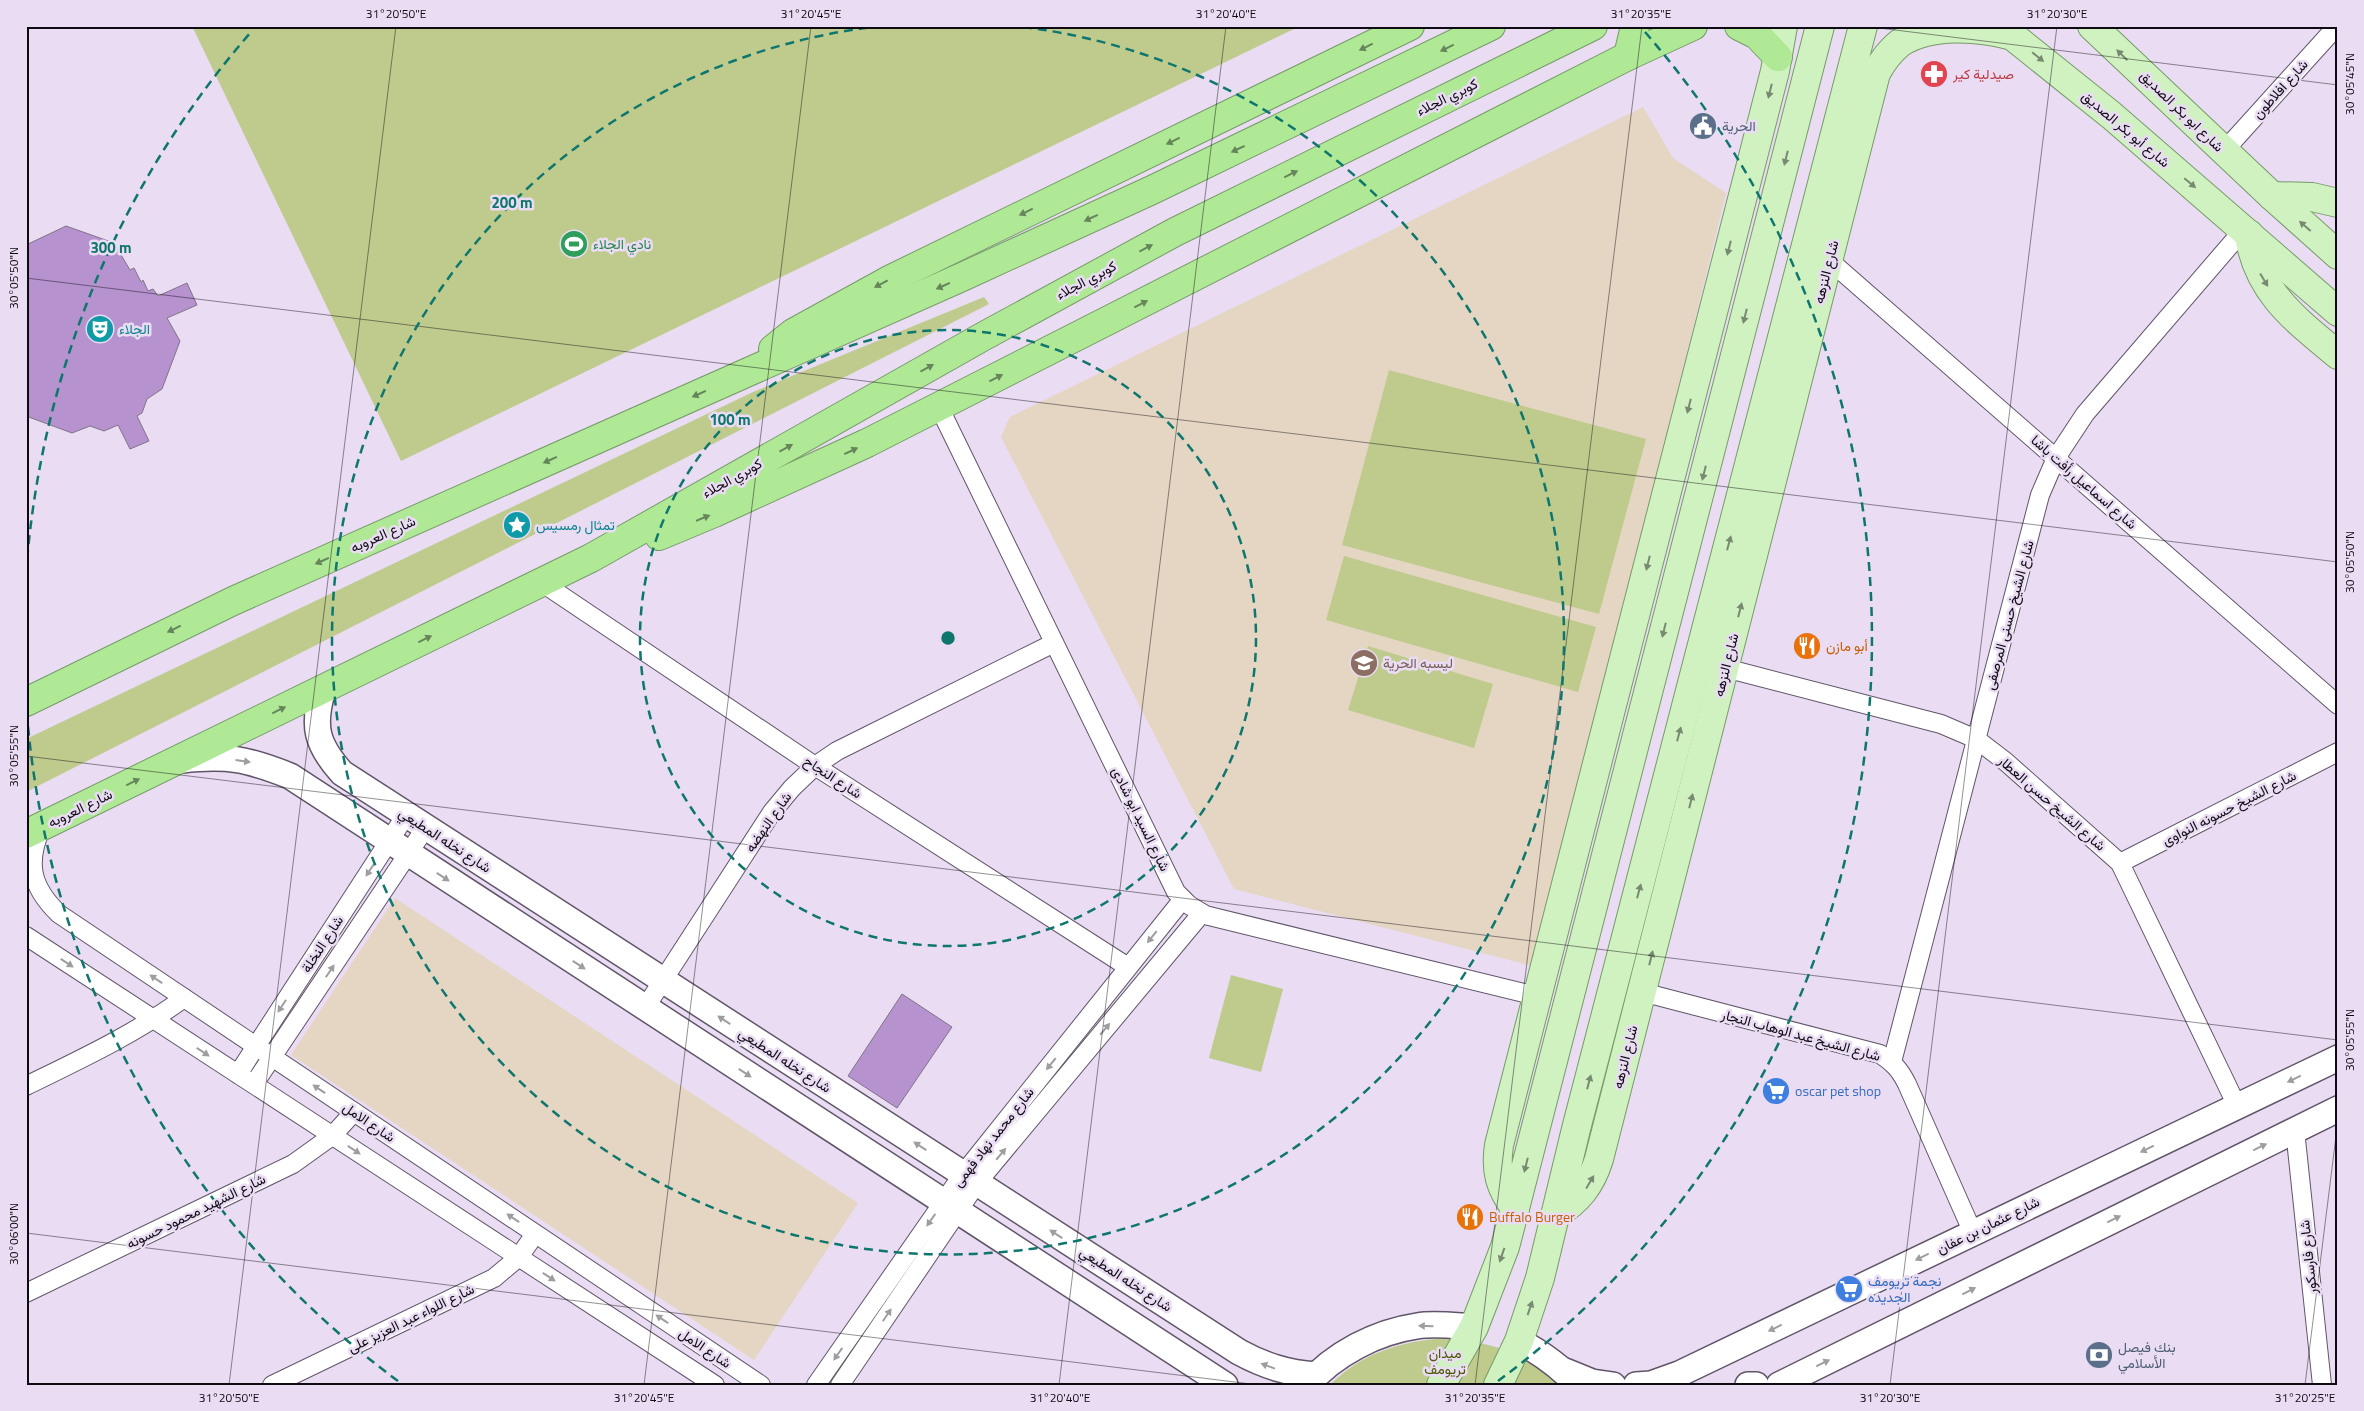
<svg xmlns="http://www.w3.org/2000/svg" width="2364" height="1411" viewBox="0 0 2364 1411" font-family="'Titillium Web',Vazirmatn,sans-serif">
	<rect width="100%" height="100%" fill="#e9dcf3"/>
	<!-- education -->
	<g fill="#e4d6c3">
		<path d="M1643,107L1673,158L1726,193L1537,967L1234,889L1001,437L1010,417Z"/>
		<path d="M395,898L858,1203L754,1360L291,1055Z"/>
	</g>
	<!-- green -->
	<g fill="#becb8d">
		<path d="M192,26H1300L401,461Z"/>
		<path d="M984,297L989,304L26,792V739L753,392Z"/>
		<path d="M1389,370L1646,439L1599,614L1342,545Z"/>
		<path d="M1344,556L1596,627L1578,692L1326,620Z"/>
		<path d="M1368,646L1493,684L1474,748L1348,710Z"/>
		<path d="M1231,975L1283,989L1261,1072L1209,1058Z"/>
		<path d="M1446,1338C1488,1342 1530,1353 1560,1385H1330C1361,1353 1402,1341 1446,1338Z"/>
	</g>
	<!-- building -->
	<g fill="#b692cf" stroke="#807488">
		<path d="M66,226L114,243L130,270L134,268L141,282L143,280L148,291L153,289L158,296L187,283L197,305L167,318L180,341L162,389L147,399L142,413L137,416L149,441L130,449L118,425L104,431L90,426L72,433L26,416V245Z"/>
		<path d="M902,994L952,1027L897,1108L848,1076Z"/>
	</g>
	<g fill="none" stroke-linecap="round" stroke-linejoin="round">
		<defs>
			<g id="street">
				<path d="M2224,151L2337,26"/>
				<path d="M1830,261L2338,705"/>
				<path d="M939,407L1176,892L1189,905L1205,915L1536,996"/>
				<path d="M541,582L815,766L1128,967"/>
				<path d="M1725,668L1941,724L1976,739L2006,762L2120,863L2237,1106"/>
				<path d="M42,826C26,862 30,886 59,914L761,1385"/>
				<path d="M2120,863L2338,752"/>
				<path d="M26,936L715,1385"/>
				<path d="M1642,992L1880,1054C1893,1062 1900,1070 1907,1084L1973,1233"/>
				<path d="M645,1008L772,812L792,788L815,766L837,751L1054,643"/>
				<path d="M1892,1062L2040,495L2056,458L2085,414L2244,229"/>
				<path d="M238,1074L406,815"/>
				<path d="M254,1084L426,827"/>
				<path d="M26,1086C81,1059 135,1034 184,998"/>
				<path d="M2295,1130L2322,1385"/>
				<path d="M26,1293L293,1164L332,1136L354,1112"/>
				<path d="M272,1385L494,1278L519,1257L535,1234"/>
				<path d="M816,1385L963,1174L1183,899"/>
				<path d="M840,1385L977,1183L1202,913"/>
			</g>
			<g id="secondary">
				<path d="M323,689C312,726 316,744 342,773L1239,1352C1265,1366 1287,1373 1316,1375"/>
				<path d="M182,760C228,755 247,759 290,776L1225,1385"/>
				<path d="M1519,1341C1541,1353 1560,1366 1577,1385"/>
				<path d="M1565,1371L1592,1382L1613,1385"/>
				<path d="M1307,1385C1334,1354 1376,1332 1417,1326C1435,1323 1456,1326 1474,1327"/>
				<path d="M1636,1385L1651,1384L1679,1374L2338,1058"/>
				<path d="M1748,1385H1756"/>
				<path d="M1779,1385L2338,1109"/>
			</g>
			<g id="primary">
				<path d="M2000,26L2111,115L2338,312"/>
				<path d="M2092,26L2272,196L2338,255"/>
				<path d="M2272,196L2312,197L2338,203"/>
				<path d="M2249,234C2257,292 2296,320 2338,355"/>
				<path d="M1515,1208C1500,1188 1495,1171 1499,1145L1775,71L1783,26"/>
				<path d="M1555,1215C1578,1201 1591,1185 1599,1159L1876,73C1882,62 1890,51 1900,43C1931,23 1979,27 2013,36"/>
				<path d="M1441,1385L1474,1327L1505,1247L1820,26"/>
				<path d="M1498,1385L1519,1341L1540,1278L1576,1129L1863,26"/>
			</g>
			<g id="highway">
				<path d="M1739,26L1757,35L1778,57"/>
				<path d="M1628,56L1635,26"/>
				<path d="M773,349L793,333L891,279L1410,26"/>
				<path d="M659,536L714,513L867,443L1628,56L1693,26"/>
				<path d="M26,702L233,601L962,277L1152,190L1491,26"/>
				<path d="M26,834L591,558L984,336L1175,232L1593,26"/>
			</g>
		</defs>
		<!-- street casing -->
		<use href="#street" stroke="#605568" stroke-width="20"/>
		<!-- secondary casing -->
		<use href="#secondary" stroke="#605568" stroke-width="28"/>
		<!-- primary casing -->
		<use href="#primary" stroke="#779b68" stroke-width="30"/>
		<!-- highway casing -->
		<use href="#highway" stroke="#779b68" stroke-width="30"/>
		<!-- street -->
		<use href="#street" stroke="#fff" stroke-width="18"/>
		<!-- secondary -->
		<use href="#secondary" stroke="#fff" stroke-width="25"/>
		<!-- primary -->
		<use href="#primary" stroke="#cff2c0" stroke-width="28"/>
		<!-- highway -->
		<use href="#highway" stroke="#afe996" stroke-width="28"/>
	</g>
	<!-- one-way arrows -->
	<defs><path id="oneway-solid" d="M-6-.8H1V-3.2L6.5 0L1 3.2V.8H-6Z" transform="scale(1.25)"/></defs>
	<g fill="#67855b">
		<use href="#oneway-solid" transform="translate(1366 47) rotate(154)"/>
		<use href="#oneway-solid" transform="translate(1447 48) rotate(154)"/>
		<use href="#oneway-solid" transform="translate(1173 141) rotate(154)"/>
		<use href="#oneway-solid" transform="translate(1238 149) rotate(155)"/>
		<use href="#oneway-solid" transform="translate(1291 174) rotate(-26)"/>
		<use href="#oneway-solid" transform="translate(1026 212) rotate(154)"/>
		<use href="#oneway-solid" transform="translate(1091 218) rotate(155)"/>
		<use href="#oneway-solid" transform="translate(1146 248) rotate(-28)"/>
		<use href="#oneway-solid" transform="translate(881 284) rotate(152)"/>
		<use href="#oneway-solid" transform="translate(943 286) rotate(156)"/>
		<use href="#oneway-solid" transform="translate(1141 304) rotate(-27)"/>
		<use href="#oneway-solid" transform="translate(927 368) rotate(-29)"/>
		<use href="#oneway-solid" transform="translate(996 378) rotate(-27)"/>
		<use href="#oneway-solid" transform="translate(699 394) rotate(156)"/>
		<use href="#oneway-solid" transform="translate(786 448) rotate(-29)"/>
		<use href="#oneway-solid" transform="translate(851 451) rotate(-25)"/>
		<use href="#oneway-solid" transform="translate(550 460) rotate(156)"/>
		<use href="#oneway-solid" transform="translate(703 518) rotate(-22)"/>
		<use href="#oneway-solid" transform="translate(322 561) rotate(156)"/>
		<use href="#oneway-solid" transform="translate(174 629) rotate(154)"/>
		<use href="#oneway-solid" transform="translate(425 639) rotate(-26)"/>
		<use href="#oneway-solid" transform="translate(279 710) rotate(-26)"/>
		<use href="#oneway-solid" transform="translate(133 782) rotate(-26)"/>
	</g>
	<g fill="#798a72">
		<use href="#oneway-solid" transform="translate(2122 55) rotate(-136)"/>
		<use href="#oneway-solid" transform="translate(2038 57) rotate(39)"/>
		<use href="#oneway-solid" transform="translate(1770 91) rotate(104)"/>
		<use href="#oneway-solid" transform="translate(1786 158) rotate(104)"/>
		<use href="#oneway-solid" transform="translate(2190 183) rotate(40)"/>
		<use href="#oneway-solid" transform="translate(2305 226) rotate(-139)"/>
		<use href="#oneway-solid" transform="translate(1729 248) rotate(104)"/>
		<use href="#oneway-solid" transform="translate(2264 280) rotate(59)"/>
		<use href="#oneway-solid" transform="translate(1745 316) rotate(104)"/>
		<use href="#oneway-solid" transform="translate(1689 406) rotate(104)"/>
		<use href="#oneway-solid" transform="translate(1704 473) rotate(104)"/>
		<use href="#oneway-solid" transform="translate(1729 543) rotate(-75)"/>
		<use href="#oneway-solid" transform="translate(1648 563) rotate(104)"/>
		<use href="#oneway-solid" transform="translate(1740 610) rotate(-76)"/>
		<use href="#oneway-solid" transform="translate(1664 630) rotate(104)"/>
		<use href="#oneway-solid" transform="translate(1679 734) rotate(-75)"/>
		<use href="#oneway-solid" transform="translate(1691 801) rotate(-76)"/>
		<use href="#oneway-solid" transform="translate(1639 891) rotate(-75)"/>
		<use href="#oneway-solid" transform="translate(1651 958) rotate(-76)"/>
		<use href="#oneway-solid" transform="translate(1589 1082) rotate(-75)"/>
		<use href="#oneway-solid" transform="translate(1526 1165) rotate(104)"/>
		<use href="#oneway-solid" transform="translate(1590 1182) rotate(-59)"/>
		<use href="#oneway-solid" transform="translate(1502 1255) rotate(109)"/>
		<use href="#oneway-solid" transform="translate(1530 1308) rotate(-71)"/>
	</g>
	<g fill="#9f9da0">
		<use href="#oneway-solid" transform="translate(243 761) rotate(8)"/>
		<use href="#oneway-solid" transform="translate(370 870) rotate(123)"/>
		<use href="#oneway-solid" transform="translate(443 877) rotate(33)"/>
		<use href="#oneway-solid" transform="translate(1152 937) rotate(129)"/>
		<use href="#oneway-solid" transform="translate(67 963) rotate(33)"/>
		<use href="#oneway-solid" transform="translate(579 965) rotate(33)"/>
		<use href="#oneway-solid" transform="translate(330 971) rotate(-56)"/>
		<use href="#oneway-solid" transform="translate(156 979) rotate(-146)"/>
		<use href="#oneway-solid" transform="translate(282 1006) rotate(123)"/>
		<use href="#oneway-solid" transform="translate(724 1020) rotate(-147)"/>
		<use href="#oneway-solid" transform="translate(1105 1029) rotate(-50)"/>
		<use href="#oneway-solid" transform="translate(203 1052) rotate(33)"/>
		<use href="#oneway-solid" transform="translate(1051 1064) rotate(129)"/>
		<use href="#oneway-solid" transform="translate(745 1073) rotate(33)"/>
		<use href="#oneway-solid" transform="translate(2294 1079) rotate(154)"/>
		<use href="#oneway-solid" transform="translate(319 1089) rotate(-146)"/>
		<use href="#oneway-solid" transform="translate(920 1146) rotate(-147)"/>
		<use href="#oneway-solid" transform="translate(2260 1147) rotate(-26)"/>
		<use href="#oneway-solid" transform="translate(2147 1149) rotate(154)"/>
		<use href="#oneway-solid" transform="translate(354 1150) rotate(33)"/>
		<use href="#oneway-solid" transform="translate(1001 1154) rotate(-50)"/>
		<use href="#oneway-solid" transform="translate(513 1218) rotate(-146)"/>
		<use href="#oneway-solid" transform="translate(2114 1219) rotate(-26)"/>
		<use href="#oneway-solid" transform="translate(931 1220) rotate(125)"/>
		<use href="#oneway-solid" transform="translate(1056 1234) rotate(-147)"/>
		<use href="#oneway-solid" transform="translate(1922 1257) rotate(154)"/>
		<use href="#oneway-solid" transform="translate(549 1277) rotate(33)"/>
		<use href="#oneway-solid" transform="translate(1969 1291) rotate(-27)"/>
		<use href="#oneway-solid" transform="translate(887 1315) rotate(-56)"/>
		<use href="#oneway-solid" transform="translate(662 1319) rotate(-146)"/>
		<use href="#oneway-solid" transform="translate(1426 1326) rotate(-179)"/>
		<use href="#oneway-solid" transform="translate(1775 1328) rotate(154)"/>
		<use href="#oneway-solid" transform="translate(838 1354) rotate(125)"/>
		<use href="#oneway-solid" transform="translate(1823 1363) rotate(-26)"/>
		<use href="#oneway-solid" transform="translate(1268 1366) rotate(-160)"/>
	</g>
	<!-- ticks -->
	<path fill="none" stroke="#0f0b12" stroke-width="1" stroke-opacity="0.45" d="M1863,26L2338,85M26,278L2338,562M26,756L2338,1040M26,1233L1259,1385M229,1385L396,26M644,1385L811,26M1059,1385L1226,26M1475,1385L1642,26M1890,1385L2057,26M2305,1385L2338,1120"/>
	<!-- distance rings -->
	<g fill="none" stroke="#0f766e" stroke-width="2.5" stroke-dasharray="9 6">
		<circle cx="948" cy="638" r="308"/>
		<path d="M1023 27A616 616 0 1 1 873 27"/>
		<path d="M398 1381A924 924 0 0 1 26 702M26 574A924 924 0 0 1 251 32M1645 32A924 924 0 0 1 1498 1381"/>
	</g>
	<!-- icons -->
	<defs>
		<symbol id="pharmacy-disc" viewBox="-11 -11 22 22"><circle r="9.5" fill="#e0444e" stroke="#e9dcf3"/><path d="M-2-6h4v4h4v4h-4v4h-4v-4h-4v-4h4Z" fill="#fff"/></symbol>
		<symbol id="civic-disc" viewBox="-11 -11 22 22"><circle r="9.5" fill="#5c6f8a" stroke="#e9dcf3"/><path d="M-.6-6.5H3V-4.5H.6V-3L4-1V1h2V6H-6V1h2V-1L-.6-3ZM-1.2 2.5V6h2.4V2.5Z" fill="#fff"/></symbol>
		<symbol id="stadium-disc" viewBox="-11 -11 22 22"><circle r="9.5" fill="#2e9e5b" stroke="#e9dcf3"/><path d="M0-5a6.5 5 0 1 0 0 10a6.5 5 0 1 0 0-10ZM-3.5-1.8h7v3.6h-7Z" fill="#fff"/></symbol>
		<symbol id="theatre-disc" viewBox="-11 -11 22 22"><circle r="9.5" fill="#0f9aa8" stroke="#e9dcf3"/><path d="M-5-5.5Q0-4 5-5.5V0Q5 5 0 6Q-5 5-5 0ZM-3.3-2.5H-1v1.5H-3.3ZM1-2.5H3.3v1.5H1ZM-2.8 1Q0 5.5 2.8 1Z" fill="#fff"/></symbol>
		<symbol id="sight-disc" viewBox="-11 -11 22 22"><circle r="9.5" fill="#0f9aa8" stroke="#e9dcf3"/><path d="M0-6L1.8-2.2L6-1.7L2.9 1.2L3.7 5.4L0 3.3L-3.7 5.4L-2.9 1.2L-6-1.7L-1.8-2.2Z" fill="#fff"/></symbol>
		<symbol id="restaurant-disc" viewBox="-11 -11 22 22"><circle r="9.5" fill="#e8710a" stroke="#e9dcf3"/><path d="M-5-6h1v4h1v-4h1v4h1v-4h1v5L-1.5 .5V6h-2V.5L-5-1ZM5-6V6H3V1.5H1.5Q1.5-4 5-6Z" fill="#fff"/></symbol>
		<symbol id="school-disc" viewBox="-11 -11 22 22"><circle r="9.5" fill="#8d6e63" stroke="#e9dcf3"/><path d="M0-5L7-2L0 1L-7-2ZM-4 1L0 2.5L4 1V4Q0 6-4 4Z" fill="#fff"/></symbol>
		<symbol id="supermarket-disc" viewBox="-11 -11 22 22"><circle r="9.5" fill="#3f7fe0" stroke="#e9dcf3"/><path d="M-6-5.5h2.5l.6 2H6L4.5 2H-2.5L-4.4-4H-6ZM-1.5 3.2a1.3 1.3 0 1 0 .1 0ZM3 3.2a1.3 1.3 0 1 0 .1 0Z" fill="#fff"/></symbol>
		<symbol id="bank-disc" viewBox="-11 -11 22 22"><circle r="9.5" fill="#5c6f8a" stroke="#e9dcf3"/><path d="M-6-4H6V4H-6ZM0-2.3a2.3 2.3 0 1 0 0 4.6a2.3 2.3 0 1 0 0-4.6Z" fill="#fff"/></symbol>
	</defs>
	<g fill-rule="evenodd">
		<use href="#pharmacy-disc" x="1918" y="58" width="32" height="32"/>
		<use href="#civic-disc" x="1687" y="110" width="32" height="32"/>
		<use href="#stadium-disc" x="558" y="228" width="32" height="32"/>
		<use href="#theatre-disc" x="84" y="313" width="32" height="32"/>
		<use href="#sight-disc" x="501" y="509" width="32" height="32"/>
		<use href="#restaurant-disc" x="1791" y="630" width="32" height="32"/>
		<use href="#school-disc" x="1348" y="647" width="32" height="32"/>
		<use href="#supermarket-disc" x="1760" y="1075" width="32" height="32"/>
		<use href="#restaurant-disc" x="1454" y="1201" width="32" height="32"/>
		<use href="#supermarket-disc" x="1833" y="1273" width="32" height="32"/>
		<use href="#bank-disc" x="2083" y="1339" width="32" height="32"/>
	</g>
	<g text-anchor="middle" stroke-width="5" stroke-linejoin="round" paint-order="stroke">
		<!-- health labels -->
		<g font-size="14" fill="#be3a42" stroke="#e9dcf3" text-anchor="start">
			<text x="1953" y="79">صيدلية كير</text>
		</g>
		<!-- street labels -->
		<g font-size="14" fill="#0f0b12" stroke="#e9dcf3">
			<text transform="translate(2280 89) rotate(-48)" y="5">شارع افلاطون</text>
			<text transform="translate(1447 97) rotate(-26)" y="5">كوبري الجلاء</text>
			<text transform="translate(2182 111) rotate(44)" y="5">شارع ابو بكر الصديق</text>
			<text transform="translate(2126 129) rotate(40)" y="5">شارع أبو بكر الصديق</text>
			<text transform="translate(1826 272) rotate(-76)" y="5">شارع النزهه</text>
			<text transform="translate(1086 280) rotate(-28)" y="5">كوبري الجلاء</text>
			<text transform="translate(732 478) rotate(-29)" y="5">كوبري الجلاء</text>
			<text transform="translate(2084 482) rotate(41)" y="5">شارع اسماعيل رأفت باشا</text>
			<text transform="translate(383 534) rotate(-24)" y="5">شارع العروبه</text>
			<text transform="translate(2009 615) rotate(-75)" y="5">شارع الشيخ حسنى المرصفى</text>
			<text transform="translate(1726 665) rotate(-76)" y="5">شارع النزهه</text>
			<text transform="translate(833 777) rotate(33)" y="5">شارع النجاح</text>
			<text transform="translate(2052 803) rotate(41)" y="5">شارع الشيخ حسن العطار</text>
			<text transform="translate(80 808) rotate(-26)" y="5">شارع العروبه</text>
			<text transform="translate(2229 808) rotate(-27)" y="5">شارع الشيخ حسونه النواوى</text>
			<text transform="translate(1141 819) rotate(64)" y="5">شارع السيد ابو شادى</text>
			<text transform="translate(768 822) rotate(-55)" y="5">شارع النهضه</text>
			<text transform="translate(445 840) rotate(33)" y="5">شارع نخله المطيعي</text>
			<text transform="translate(322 944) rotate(-57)" y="5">شارع النخلة</text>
			<text transform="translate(1801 1035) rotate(15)" y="5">شارع الشيخ عبد الوهاب النجار</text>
			<text transform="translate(1625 1057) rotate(-76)" y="5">شارع النزهه</text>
			<text transform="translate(785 1060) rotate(33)" y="5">شارع نخله المطيعي</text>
			<text transform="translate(369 1122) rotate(34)" y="5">شارع الامل</text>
			<text transform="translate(993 1137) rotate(-52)" y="5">شارع محمد نهاد فهمى</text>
			<text transform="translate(196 1211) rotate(-26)" y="5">شارع الشهيد محمود حسونه</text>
			<text transform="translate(1988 1225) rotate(-26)" y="5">شارع عثمان بن عفان</text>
			<text transform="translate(2308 1257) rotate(-96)" y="5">شارع فارسكور</text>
			<text transform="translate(1126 1279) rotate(33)" y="5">شارع نخله المطيعي</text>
			<text transform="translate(411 1318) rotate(-26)" y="5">شارع اللواء عبد العزيز على</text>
			<text transform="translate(705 1348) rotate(34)" y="5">شارع الامل</text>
		</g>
		<!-- service labels -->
		<g font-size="14" fill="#4e5e75" stroke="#e9dcf3" text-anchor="start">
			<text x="1722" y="131">الحرية</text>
			<text x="2118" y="1352">بنك فيصل<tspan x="2118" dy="16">الأسلامي</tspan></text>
		</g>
		<!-- leisure labels -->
		<g font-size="14" fill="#27864d" stroke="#e9dcf3" text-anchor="start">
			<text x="593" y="249">نادي الجلاء</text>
		</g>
		<!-- culture labels -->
		<g font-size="14" fill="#0d838f" stroke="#e9dcf3" text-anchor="start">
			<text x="119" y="334">الجلاء</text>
			<text x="536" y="530">تمثال رمسيس</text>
		</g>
		<!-- food labels -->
		<g font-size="14" fill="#c56008" stroke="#e9dcf3" text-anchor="start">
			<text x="1826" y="651">أبو مازن</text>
			<text x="1489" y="1222">Buffalo Burger</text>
		</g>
		<!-- education labels -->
		<g font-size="14" fill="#785e54" stroke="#e9dcf3" text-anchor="start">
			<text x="1383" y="668">ليسبه الحرية</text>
		</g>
		<!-- shop labels -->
		<g font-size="14" fill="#366cbe" stroke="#e9dcf3" text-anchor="start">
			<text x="1795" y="1096">oscar pet shop</text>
			<text x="1868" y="1286">نجمة تريومف<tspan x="1868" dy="16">الجديده</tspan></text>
		</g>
		<!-- park labels -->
		<g font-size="14" fill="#4d5803" stroke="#e9dcf3">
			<text x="1445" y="1358">ميدان<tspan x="1445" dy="16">تريومف</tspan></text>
		</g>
	</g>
	<circle cx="948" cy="638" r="8" fill="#0f766e" stroke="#e9dcf3" stroke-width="2.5"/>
	<g font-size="15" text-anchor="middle" font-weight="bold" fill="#0f766e" stroke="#e9dcf3" stroke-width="5" stroke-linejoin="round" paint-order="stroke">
		<text x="512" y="208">200 m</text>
		<text x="111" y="253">300 m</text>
		<text x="730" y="425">100 m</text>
	</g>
	<!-- border -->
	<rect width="2364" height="1411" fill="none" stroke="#e9dcf3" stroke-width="55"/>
	<rect x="28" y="28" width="2308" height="1356" fill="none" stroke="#0f0b12" stroke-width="2"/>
	<g font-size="12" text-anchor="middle" fill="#0f0b12">
		<text x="396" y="18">31°20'50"E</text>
		<text x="811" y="18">31°20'45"E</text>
		<text x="1226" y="18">31°20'40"E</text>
		<text x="1641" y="18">31°20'35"E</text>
		<text x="2057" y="18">31°20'30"E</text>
		<text transform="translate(2350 84) rotate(-90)" y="4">30°05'45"N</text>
		<text transform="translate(14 278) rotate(-90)" y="4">30°05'50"N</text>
		<text transform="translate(2350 562) rotate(-90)" y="4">30°05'50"N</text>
		<text transform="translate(14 756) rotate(-90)" y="4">30°05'55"N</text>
		<text transform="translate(2350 1040) rotate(-90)" y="4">30°05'55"N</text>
		<text transform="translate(14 1234) rotate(-90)" y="4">30°06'00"N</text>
		<text x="229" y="1402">31°20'50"E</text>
		<text x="644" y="1402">31°20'45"E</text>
		<text x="1060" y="1402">31°20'40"E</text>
		<text x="1475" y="1402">31°20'35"E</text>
		<text x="1890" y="1402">31°20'30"E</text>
		<text x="2305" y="1402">31°20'25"E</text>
	</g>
</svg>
